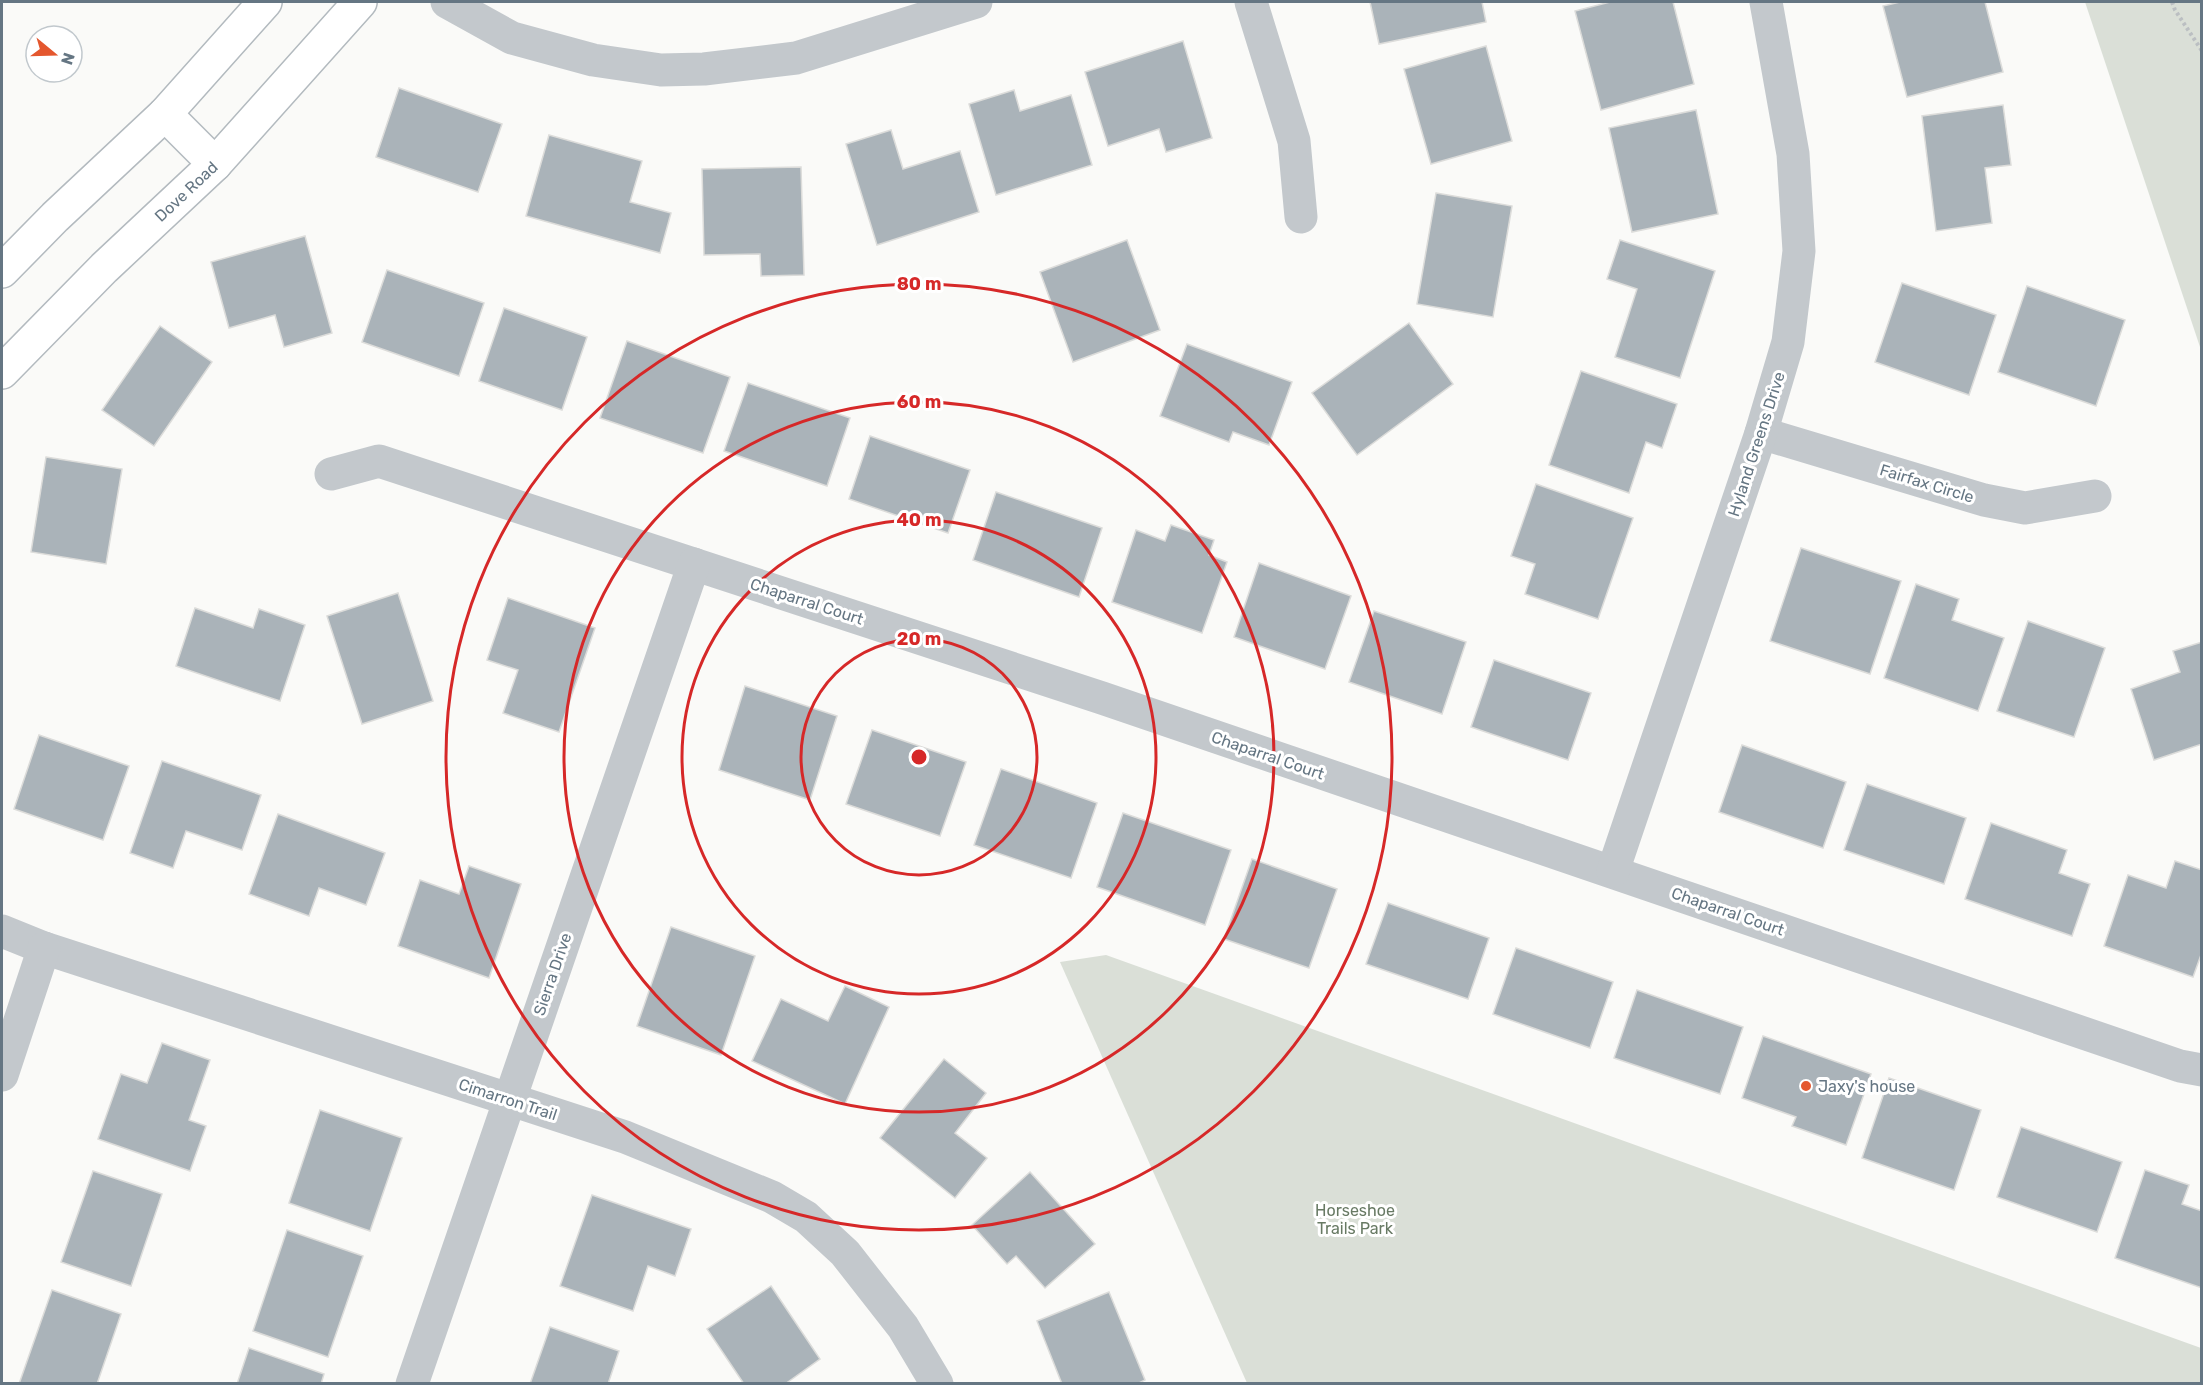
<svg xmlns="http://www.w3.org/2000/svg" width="2203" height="1385" viewBox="0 0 2203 1385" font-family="Rubik,sans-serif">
	<rect width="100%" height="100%" fill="#fafaf8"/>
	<!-- green -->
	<g fill="#dadfd7">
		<path d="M2085,2H2201V350Z"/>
		<path d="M1106,955L2201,1348V1383H1247L1060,962Z"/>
	</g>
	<!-- building -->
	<g fill="#aab3b9" stroke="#dcdcda" stroke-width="1.5">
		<path d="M1370,2H1482L1486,22L1379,44Z"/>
		<path d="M1610,2H1673L1694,84L1601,110L1575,11Z"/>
		<path d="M1900,2H1985L2003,72L1907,97L1883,6Z"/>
		<path d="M1183,41L1212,138L1166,152L1159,129L1108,146L1085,72Z"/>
		<path d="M1486,46L1512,141L1431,164L1404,69Z"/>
		<path d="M399,88L502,124L478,192L376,157Z"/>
		<path d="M1014,90L1020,111L1071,95L1092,165L996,195L969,104Z"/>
		<path d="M2003,105L2011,165L1985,168L1992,223L1936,231L1922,116Z"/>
		<path d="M1696,110L1718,214L1632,232L1609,128Z"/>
		<path d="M891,130L903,169L960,151L979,212L877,245L846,144Z"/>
		<path d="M549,135L642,161L630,202L671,213L660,253L526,216Z"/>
		<path d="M801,167L804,275L761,276L760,254L704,255L702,169Z"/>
		<path d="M1436,193L1512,206L1493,317L1417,304Z"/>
		<path d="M305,236L332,333L284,347L275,315L229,328L211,262Z"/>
		<path d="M1127,240L1160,330L1073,362L1040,272Z"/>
		<path d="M1620,240L1715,271L1680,378L1615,357L1637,289L1607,279Z"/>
		<path d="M387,270L484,303L459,376L362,342Z"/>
		<path d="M1902,283L1996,315L1969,395L1875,362Z"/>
		<path d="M2027,286L2125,320L2096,406L1998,372Z"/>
		<path d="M504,308L587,337L562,410L479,381Z"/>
		<path d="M1409,323L1453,384L1357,455L1312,393Z"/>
		<path d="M160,326L212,362L154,446L102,410Z"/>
		<path d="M627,341L730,377L703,453L600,418Z"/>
		<path d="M1187,344L1292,382L1269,445L1233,432L1229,442L1160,416Z"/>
		<path d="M1581,371L1677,404L1662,448L1646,442L1629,493L1549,465Z"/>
		<path d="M748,383L850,418L827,486L724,451Z"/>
		<path d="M870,436L970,470L948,533L849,499Z"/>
		<path d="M46,457L122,469L106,564L31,552Z"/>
		<path d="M1536,484L1633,518L1598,619L1525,594L1535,564L1511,556Z"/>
		<path d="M996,492L1102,528L1079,597L973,560Z"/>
		<path d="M1171,525L1214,540L1209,555L1227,562L1202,633L1112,602L1136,530L1165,541Z"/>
		<path d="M1801,548L1901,581L1870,674L1770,641Z"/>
		<path d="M1259,563L1351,596L1325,669L1234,637Z"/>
		<path d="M1916,584L1959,599L1952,620L2004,638L1978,711L1884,678Z"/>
		<path d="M398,593L433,701L362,724L327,616Z"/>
		<path d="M508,598L595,628L559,732L503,713L518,670L487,660Z"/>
		<path d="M195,608L253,628L259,609L305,625L280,701L176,666Z"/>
		<path d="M1374,611L1466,642L1442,714L1349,682Z"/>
		<path d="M2028,621L2105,648L2074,737L1997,711Z"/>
		<path d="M2202,642V744L2154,760L2131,689L2180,672L2173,651Z"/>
		<path d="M1494,660L1591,693L1568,760L1471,727Z"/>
		<path d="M745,686L837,716L810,800L719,770Z"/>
		<path d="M872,730L966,762L940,836L846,804Z"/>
		<path d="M39,735L129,766L103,840L14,809Z"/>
		<path d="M1742,745L1846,782L1823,848L1719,812Z"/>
		<path d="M162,761L261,795L242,850L186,831L173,868L130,853Z"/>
		<path d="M1001,769L1097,803L1071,878L974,845Z"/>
		<path d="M1867,784L1966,818L1944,884L1844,850Z"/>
		<path d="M1123,813L1231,850L1205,925L1097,887Z"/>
		<path d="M278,814L385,853L366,905L319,888L309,916L249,894Z"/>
		<path d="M1991,823L2067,850L2059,873L2090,884L2072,936L1965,899Z"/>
		<path d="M1252,859L1337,889L1309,968L1224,939Z"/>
		<path d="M2175,861L2202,870V952L2193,977L2104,946L2128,875L2166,888Z"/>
		<path d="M469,866L521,884L489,978L398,946L420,880L459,894Z"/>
		<path d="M1388,903L1489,938L1468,999L1366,964Z"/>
		<path d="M671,927L755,956L721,1055L637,1026Z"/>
		<path d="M1516,948L1613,982L1590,1048L1493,1014Z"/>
		<path d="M845,986L889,1007L845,1104L752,1061L781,999L828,1021Z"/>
		<path d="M1637,990L1743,1027L1720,1094L1614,1058Z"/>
		<path d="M1763,1036L1871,1074L1846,1145L1792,1126L1796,1117L1742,1098Z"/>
		<path d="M162,1043L210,1060L189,1120L206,1126L190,1171L98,1139L121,1074L147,1083Z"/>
		<path d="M944,1059L986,1093L955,1133L987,1158L955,1198L880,1138Z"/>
		<path d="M1889,1078L1981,1110L1954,1190L1862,1158Z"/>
		<path d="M320,1110L402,1138L370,1231L289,1203Z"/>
		<path d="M2021,1127L2122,1162L2097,1232L1997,1197Z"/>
		<path d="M2145,1170L2189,1185L2182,1204L2202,1211V1288L2115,1258Z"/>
		<path d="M93,1171L162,1194L131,1286L61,1262Z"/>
		<path d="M1030,1172L1095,1244L1045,1288L1016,1256L1007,1264L972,1225Z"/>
		<path d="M592,1195L691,1229L675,1276L648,1266L633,1311L560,1286Z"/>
		<path d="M287,1230L363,1256L328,1357L253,1331Z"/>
		<path d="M771,1286L820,1359L785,1384H744L707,1329Z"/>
		<path d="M52,1290L121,1314L97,1384H19Z"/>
		<path d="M1109,1292L1145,1380L1137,1384H1062L1037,1321Z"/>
		<path d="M550,1327L619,1351L608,1384H530Z"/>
		<path d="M249,1348L324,1374L321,1384H237Z"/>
	</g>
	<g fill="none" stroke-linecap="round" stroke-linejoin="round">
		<defs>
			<g id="secondary">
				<path d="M165,114L215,164"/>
				<path d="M2,271L55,217L165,114L265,2"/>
				<path id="s1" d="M2,372L104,268L215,164L360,2"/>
			</g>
		</defs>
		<!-- secondary casing -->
		<use href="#secondary" stroke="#b3babf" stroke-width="36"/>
		<!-- path -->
		<path stroke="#bbbfc2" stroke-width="4" stroke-dasharray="3 3" stroke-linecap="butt" d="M2172,2L2175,10L2202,51"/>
		<!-- street -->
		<g stroke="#c3c8cc" stroke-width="33">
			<path d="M447,2L512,38L593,60L661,70L704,69L796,58L976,2"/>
			<path d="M1251,2L1294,141L1301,217"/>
			<path d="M1761,433L1984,500L2025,508L2095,496"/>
			<path d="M331,474L379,461L1102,698L2180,1066L2202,1070"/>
			<path d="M1613,871L1761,433L1788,342L1799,251L1793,154L1766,2"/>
			<path d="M2,931L44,948L625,1137L772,1197L806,1217L845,1253L903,1327L937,1384"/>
			<path d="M2,1075L44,948"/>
			<path d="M412,1384L694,564"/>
		</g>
		<!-- secondary -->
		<use href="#secondary" stroke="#fff" stroke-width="33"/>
	</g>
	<!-- distance rings -->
	<g fill="none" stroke="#d62828" stroke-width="3">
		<circle cx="919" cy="757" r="118"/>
		<circle cx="919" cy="757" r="237"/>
		<circle cx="919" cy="757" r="355"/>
		<circle cx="919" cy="757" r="473"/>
	</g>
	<!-- markers -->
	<circle fill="#e4572e" stroke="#fff" stroke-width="2" cx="1806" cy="1086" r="6"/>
	<g text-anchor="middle" stroke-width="6" stroke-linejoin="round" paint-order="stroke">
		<!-- street labels -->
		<g font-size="16" fill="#657683" stroke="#fff">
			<text dy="6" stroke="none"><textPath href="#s1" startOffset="258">Dove Road</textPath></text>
			<text transform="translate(1756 444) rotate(-72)" y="6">Hyland Greens Drive</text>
			<text transform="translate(1927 483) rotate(17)" y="6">Fairfax Circle</text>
			<text transform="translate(807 601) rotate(18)" y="6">Chaparral Court</text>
			<text transform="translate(1268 755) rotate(19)" y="6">Chaparral Court</text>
			<text transform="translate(1728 911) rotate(19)" y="6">Chaparral Court</text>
			<text transform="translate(552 974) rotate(-71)" y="6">Sierra Drive</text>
			<text transform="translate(508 1099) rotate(18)" y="6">Cimarron Trail</text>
		</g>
		<!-- poi labels -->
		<g font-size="16" fill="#657683" stroke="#fff" text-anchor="start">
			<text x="1818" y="1092">Jaxy's house</text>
		</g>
		<!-- park labels -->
		<g font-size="16" fill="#687a64" stroke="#fff">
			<text x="1355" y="1216">Horseshoe<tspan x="1355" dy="18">Trails Park</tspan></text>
		</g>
	</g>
	<circle cx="919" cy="757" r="9" fill="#d62828" stroke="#fff" stroke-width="3"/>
	<g font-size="18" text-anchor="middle" font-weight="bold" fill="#d62828" stroke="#fff" stroke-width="6" stroke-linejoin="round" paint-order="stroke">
		<text x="919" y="290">80 m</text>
		<text x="919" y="408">60 m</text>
		<text x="919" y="526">40 m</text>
		<text x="919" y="645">20 m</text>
	</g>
	<!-- border -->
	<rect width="2203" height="1385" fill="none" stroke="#657683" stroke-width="6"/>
	<!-- north arrow -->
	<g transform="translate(54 54) rotate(109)"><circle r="28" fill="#ffffff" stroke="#c1c8cd" stroke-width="1.5"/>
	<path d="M0-4.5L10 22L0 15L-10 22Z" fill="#e4572e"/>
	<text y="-9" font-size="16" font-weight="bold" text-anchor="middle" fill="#657683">N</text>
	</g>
</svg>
